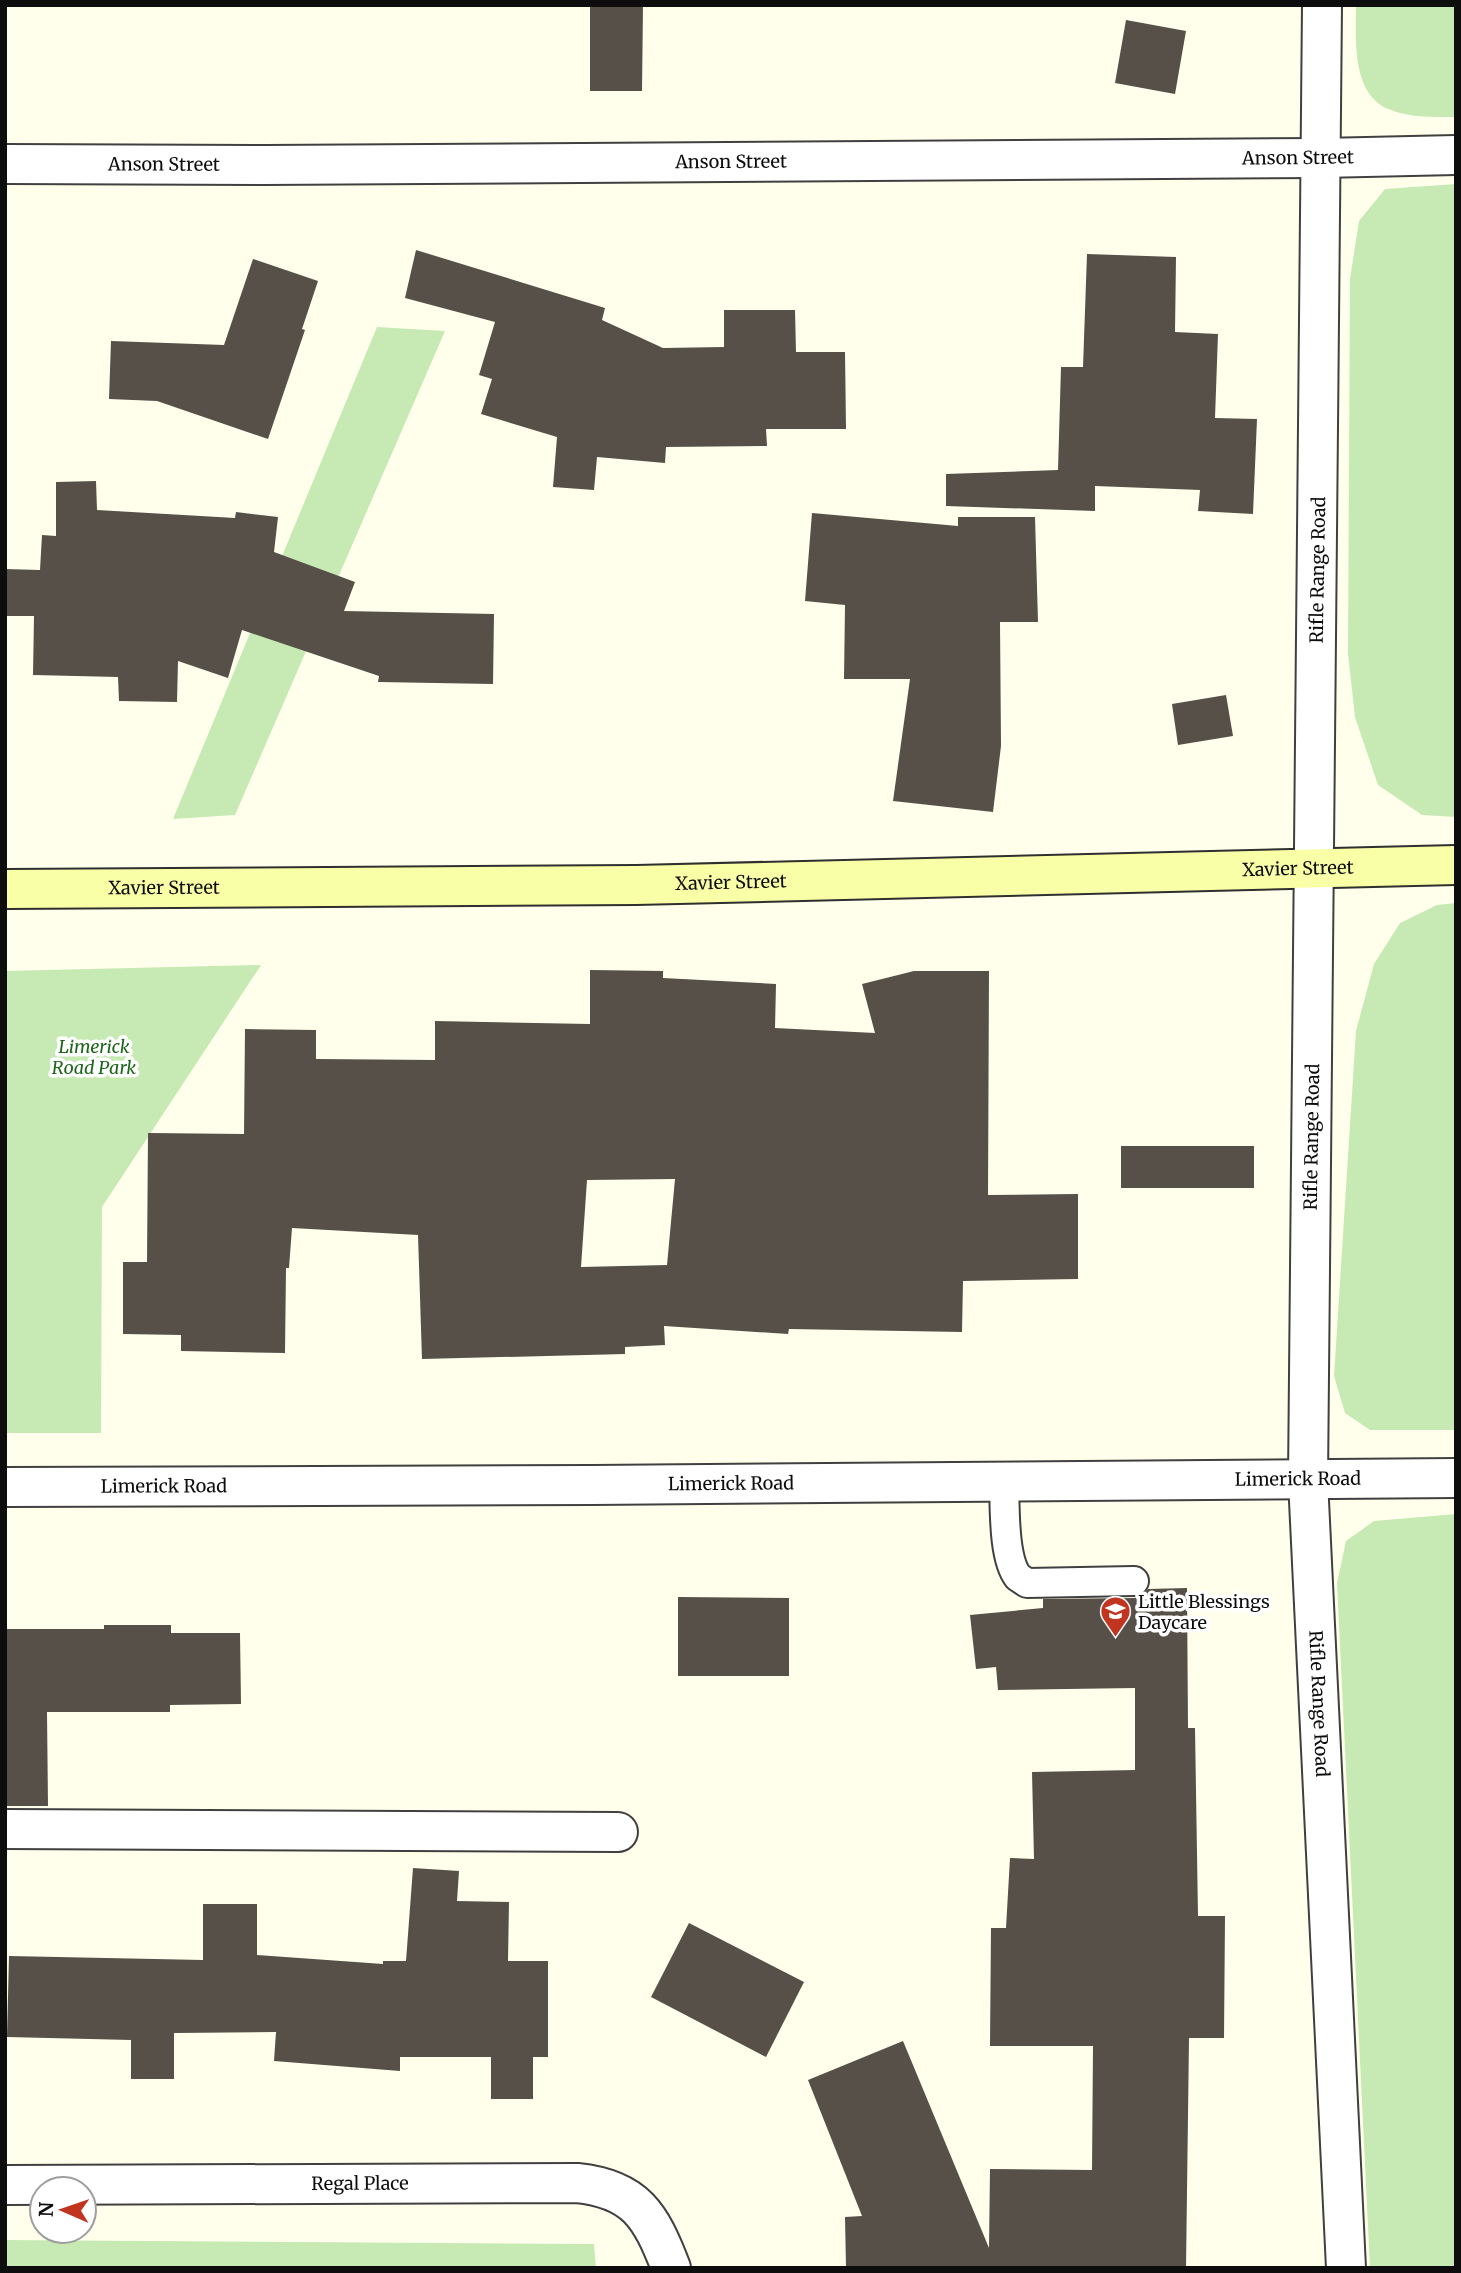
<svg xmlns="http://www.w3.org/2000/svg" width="1461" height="2273" viewBox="0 0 1461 2273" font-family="Merriweather,serif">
	<rect width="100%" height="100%" fill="#ffffec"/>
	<!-- green -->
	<g fill="#c7eab5">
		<path d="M1356,5H1456V117C1436,117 1411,118 1391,110C1351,96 1356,40 1356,5Z"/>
		<path d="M1456,184V817L1422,815L1378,785L1355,717L1348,654L1350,279L1359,221L1385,189Z"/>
		<path d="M377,327L445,331L235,815L173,819Z"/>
		<path d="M1456,903V1430H1370L1345,1413L1334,1376L1356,1031L1374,964L1400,923L1437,905Z"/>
		<path d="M261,965L102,1207L101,1433H5V971Z"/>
		<path d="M1456,1514V2268H1370L1337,1583L1346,1541L1374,1521Z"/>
		<path d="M5,2240L594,2244L596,2268H5Z"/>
	</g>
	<!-- building -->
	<g fill="#565049" fill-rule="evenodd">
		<path d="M590,5H643L642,91H590Z"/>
		<path d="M1126,20L1186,31L1175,94L1115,83Z"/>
		<path d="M416,250L605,308L602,320L663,348L724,347V310H795L796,352H845L846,429H766L767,446L666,447L665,463L597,457L594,490L553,487L557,437L481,414L492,379L479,375L495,322L405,298Z"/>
		<path d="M1087,254L1176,257L1175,332L1218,334L1215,418L1257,419L1253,514L1198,511L1200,490L1095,486V511L946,506V474L1058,470L1061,367H1083Z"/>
		<path d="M253,259L318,281L302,329L305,330L268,439L157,401L109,399L111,341L224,345Z"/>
		<path d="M96,481L97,510L235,518L236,512L278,517L274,552L355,582L344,611L494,614L493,684L378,682L379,676L242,630L228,678L178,661L177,702L119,701L118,677L33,675L34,616H5V569L40,570L42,535L56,536V482Z"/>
		<path d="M812,513L958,526V517H1035L1038,622H1000L1001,746L993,812L893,801L910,679H844L845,605L805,601Z"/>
		<path d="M1226,695L1233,736L1178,745L1172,704Z"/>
		<path d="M590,970L663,971V978L776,984L775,1028L875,1033L862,984L914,971H989L988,1195L1078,1194V1279L963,1281L962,1332L789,1329L788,1334L664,1326L665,1345L625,1347V1354L422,1359L418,1235L292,1228L289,1268H286L285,1353L181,1351V1335L123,1334V1262H147L148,1133L244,1134L245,1029L316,1030V1059L435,1060V1021L590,1024ZM675,1179L667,1265L581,1267L587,1180Z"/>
		<rect x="1121" y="1146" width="133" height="42"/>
		<path d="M1187,1588L1188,1728H1195L1198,1916H1225L1224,2038H1189L1186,2268H846L845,2217L862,2216L808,2080L903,2041L989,2248L990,2169L1092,2170L1093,2046H990L991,1928H1006L1010,1858L1034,1859L1032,1772L1135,1770V1688L998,1690L996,1667L976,1669L970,1615L1043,1608V1599L1134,1598L1143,1595L1148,1589Z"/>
		<path d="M678,1597L789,1598V1676H678Z"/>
		<path d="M104,1625H171V1633H240L241,1704L170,1705V1712H47L48,1806H5V1629H104Z"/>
		<path d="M413,1868L459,1871L457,1901L509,1902L508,1961H548V2057H533V2099H491V2057H400V2071L274,2061L276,2032L174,2033V2079H131V2040L7,2037L9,1956L203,1960V1904H257V1955L383,1964V1961H406Z"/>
		<path d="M689,1923L804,1982L766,2057L651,1997Z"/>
	</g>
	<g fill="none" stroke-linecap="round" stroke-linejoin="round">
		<defs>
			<path id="service" d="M1004,1482C1005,1506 1003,1558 1018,1577C1018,1577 1027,1583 1027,1583L1134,1581"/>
			<g id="minor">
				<path id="s1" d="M1322,5L1308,1480L1346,2268"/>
				<path id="s2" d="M5,164L265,165L1321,158L1456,155"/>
				<path id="s3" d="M5,1487L592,1485L1456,1478"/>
				<path d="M5,1829L618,1832"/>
				<path id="s4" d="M5,2185L577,2183C636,2189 651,2216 671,2268"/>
			</g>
			<g id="secondary">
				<path id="s5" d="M5,889L636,885L1456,865"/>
			</g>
		</defs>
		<!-- service casing -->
		<use href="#service" stroke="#404040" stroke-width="32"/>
		<!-- minor casing -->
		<use href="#minor" stroke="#404040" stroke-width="42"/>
		<!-- secondary casing -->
		<use href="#secondary" stroke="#2f2f2f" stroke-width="42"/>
		<!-- service -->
		<use href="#service" stroke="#fff" stroke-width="28"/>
		<!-- minor -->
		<use href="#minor" stroke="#fff" stroke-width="38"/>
		<!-- secondary -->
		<use href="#secondary" stroke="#f9ffa7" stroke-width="38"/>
	</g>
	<!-- icons -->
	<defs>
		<symbol id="school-pin" viewBox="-11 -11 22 30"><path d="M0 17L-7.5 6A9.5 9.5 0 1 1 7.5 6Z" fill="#c13520" stroke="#fff"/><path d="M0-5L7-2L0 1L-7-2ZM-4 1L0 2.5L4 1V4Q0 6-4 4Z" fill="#fff"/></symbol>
	</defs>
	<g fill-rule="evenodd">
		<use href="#school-pin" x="1098" y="1594" width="35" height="47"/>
	</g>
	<g text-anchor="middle" stroke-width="7" stroke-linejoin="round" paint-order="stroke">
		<!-- street labels -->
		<g font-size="18" fill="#0d0d0d" stroke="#fff">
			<text dy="6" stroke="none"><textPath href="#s2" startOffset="1293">Anson Street</textPath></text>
			<text dy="6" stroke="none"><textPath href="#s2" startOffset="726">Anson Street</textPath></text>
			<text dy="6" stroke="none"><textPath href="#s2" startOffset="159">Anson Street</textPath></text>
			<text transform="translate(1318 570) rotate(-89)" y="6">Rifle Range Road</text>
			<text dy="6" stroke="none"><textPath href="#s5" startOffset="1293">Xavier Street</textPath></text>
			<text dy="6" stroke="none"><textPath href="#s5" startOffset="726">Xavier Street</textPath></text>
			<text dy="6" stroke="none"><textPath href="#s5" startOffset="159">Xavier Street</textPath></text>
			<text transform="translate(1312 1137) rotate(-89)" y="6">Rifle Range Road</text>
			<text dy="6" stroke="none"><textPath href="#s3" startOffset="1293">Limerick Road</textPath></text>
			<text dy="6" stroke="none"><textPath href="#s3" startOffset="726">Limerick Road</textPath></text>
			<text dy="6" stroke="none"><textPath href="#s3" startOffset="159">Limerick Road</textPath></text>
			<text dy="6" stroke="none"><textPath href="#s1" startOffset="1699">Rifle Range Road</textPath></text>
			<text dy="6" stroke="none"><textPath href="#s4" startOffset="355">Regal Place</textPath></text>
		</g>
		<!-- park labels -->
		<g font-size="18" font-style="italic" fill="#1d661b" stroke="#fff">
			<text x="94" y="1053">Limerick<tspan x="94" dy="21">Road Park</tspan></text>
		</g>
		<!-- poi labels -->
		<g font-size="18" fill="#0d0d0d" stroke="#fff" text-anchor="start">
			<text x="1138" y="1608">Little Blessings<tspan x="1138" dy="21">Daycare</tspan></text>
		</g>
	</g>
	<!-- border -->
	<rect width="1461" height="2273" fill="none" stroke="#0d0d0d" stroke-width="14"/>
	<!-- north arrow -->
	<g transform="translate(63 2210) rotate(272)"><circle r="33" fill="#ffffff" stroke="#9e9e9e" stroke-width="2"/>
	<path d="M0-5L12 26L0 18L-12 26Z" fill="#c13520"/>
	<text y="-10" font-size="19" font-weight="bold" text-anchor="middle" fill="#0d0d0d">N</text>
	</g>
</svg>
